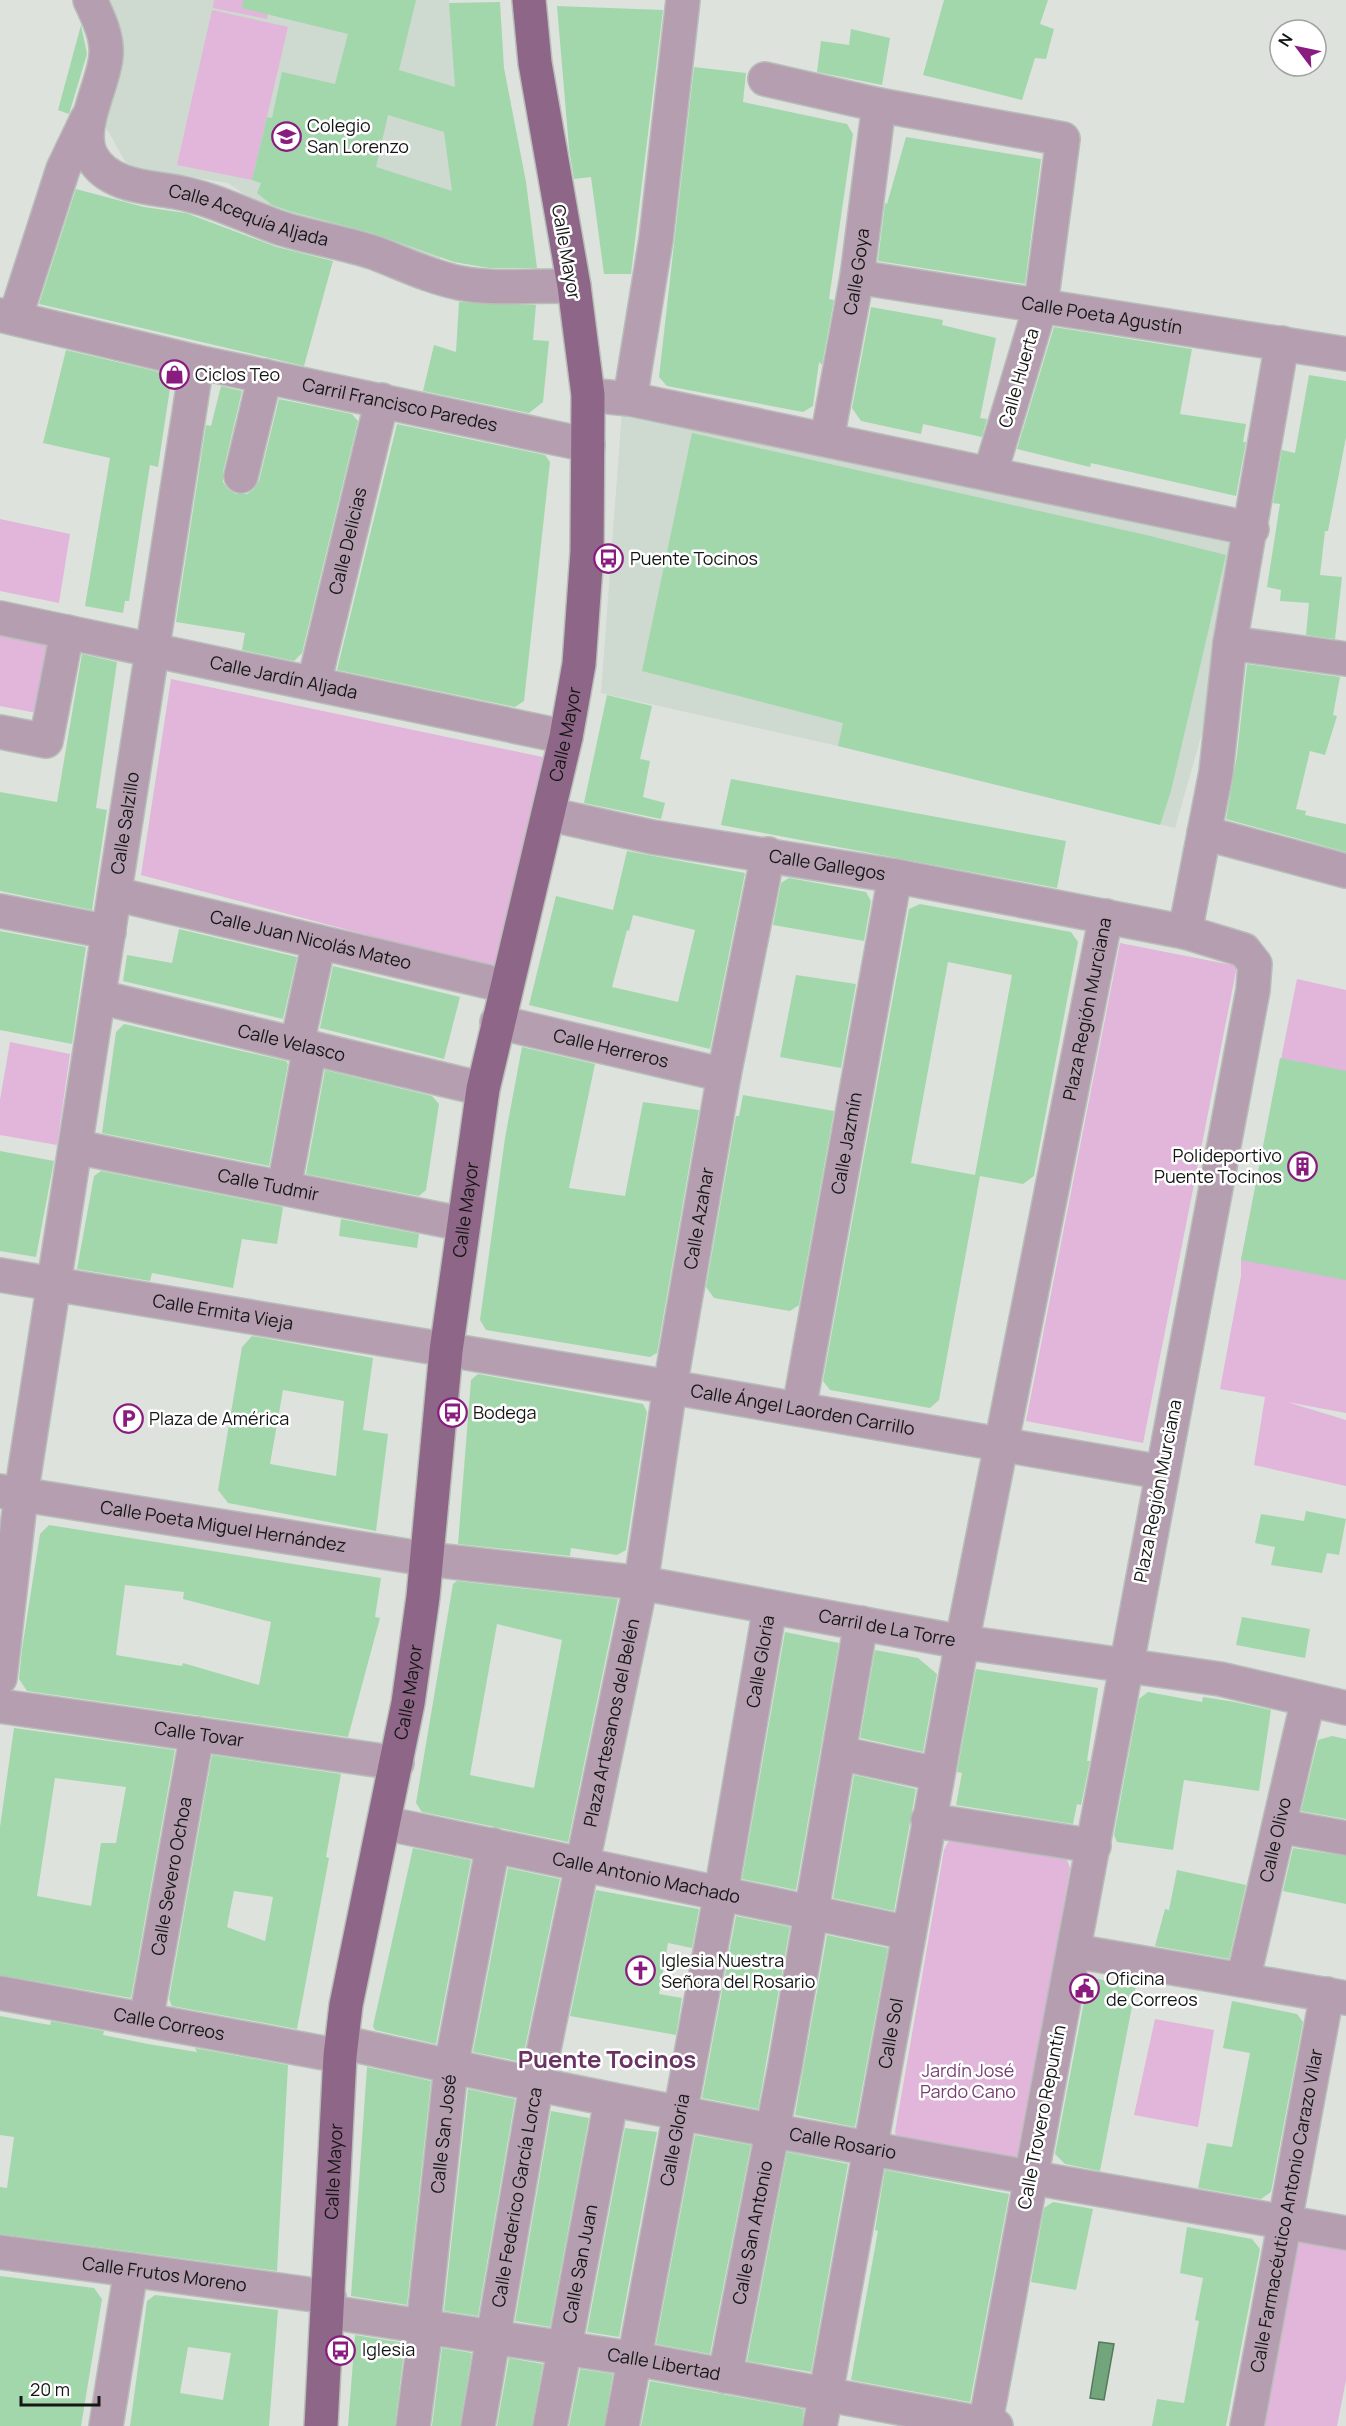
<svg xmlns="http://www.w3.org/2000/svg" width="1346" height="2426" viewBox="0 0 1346 2426" font-family="Manrope,sans-serif">
	<rect width="100%" height="100%" fill="#dde2dd"/>
	<!-- built -->
	<g fill="#ced9cf">
		<path d="M103,0H449L467,169L439,237L440,261L283,221L228,183L175,174L155,176L130,170L104,124Z"/>
		<path d="M622,410L1076,504L1235,544L1202,733L1175,828L838,746L601,693Z"/>
	</g>
	<!-- green -->
	<g fill="#e1b6da">
		<path d="M214,0H271L267,19L213,8Z"/>
		<path d="M212,10L288,27L252,180L177,165Z"/>
		<path d="M0,519L70,534L59,603L0,591Z"/>
		<path d="M0,633L52,642L42,714L0,706Z"/>
		<path d="M171,679L547,758L495,969L141,875Z"/>
		<path d="M1120,943L1237,966L1143,1443L1026,1421Z"/>
		<path d="M1297,979L1346,990V1413L1287,1402L1346,1420V1486L1254,1465L1265,1397L1220,1389L1241,1276V1260Z"/>
		<path d="M10,1042L70,1054L57,1145L0,1135V1100Z"/>
		<path d="M953,1840L1062,1857L1067,1860L1070,1868L1021,2155L1017,2159L897,2138L895,2132L944,1850L948,1842Z"/>
		<path d="M1155,2019L1214,2030L1198,2127L1134,2115Z"/>
		<path d="M1295,2239L1346,2248V2380L1337,2426H1261Z"/>
	</g>
	<!-- water -->
	<path fill="#72a57c" stroke="#567a5d" stroke-width="1.5" d="M1099,2342L1114,2344L1104,2400L1090,2398Z"/>
	<!-- building -->
	<g fill="#a2d7ac" fill-rule="evenodd">
		<path d="M243,0H416L399,70L455,87L449,3L500,2L504,68L526,182L537,268H489L454,262L369,232L289,211L272,205L257,193L261,183L252,180L267,117L272,118L282,72L335,84L348,34L242,8ZM388,115L444,132L452,191L376,167Z"/>
		<path d="M944,0H1048L1040,24L1054,29L1046,59L1035,58L1022,100L923,75Z"/>
		<path d="M557,6L663,10L631,274H604L591,177L574,179L569,148Z"/>
		<path d="M81,25L87,54L69,114L58,110Z"/>
		<path d="M851,29L890,38L882,85L817,72L821,41L849,45Z"/>
		<path d="M694,67L746,73L743,102L847,124L853,134L829,299L834,300L822,365L819,362L813,406L803,412L667,386L659,377Z"/>
		<path d="M906,137L1041,159L1025,284L878,261L885,203L887,204Z"/>
		<path d="M76,189L144,207L186,213L277,247L333,261L304,366L39,304Z"/>
		<path d="M459,302L536,305L533,340L549,341L543,402L529,413L423,391L434,345L456,352Z"/>
		<path d="M871,307L943,320L942,325L996,338L980,418L987,419L982,437L923,424L921,434L861,421L852,408Z"/>
		<path d="M1054,327L1192,349L1180,414L1246,424L1243,442H1246L1236,496L1091,463L1090,467L1017,449Z"/>
		<path d="M66,350L172,375L158,467L150,465L129,601H125L123,613L85,606L110,458L43,443Z"/>
		<path d="M1309,375L1346,381V437L1328,531H1325L1320,575L1342,577L1335,639L1306,635L1309,603L1280,601L1281,590L1267,587L1280,504L1273,503L1282,450L1295,453Z"/>
		<path d="M221,386L242,391L223,472V482L228,489L236,494H247L254,489L259,481L279,399L352,414L358,421L302,653L294,661L242,650L245,633L176,622L206,425L211,426Z"/>
		<path d="M397,424L545,455L550,462L524,701L515,707L337,670Z"/>
		<path d="M692,433L1146,535L1226,555L1171,791L1160,825L838,746L843,723L642,671Z"/>
		<path d="M82,654L117,662L96,808L107,810L92,910L0,891V792L57,802Z"/>
		<path d="M1247,664L1340,677L1333,715L1337,716L1325,755L1310,751L1296,809L1306,811L1305,815L1346,824V852L1226,819L1237,755Z"/>
		<path d="M607,695L652,706L640,759L650,761L643,797L665,803L661,819L584,803Z"/>
		<path d="M731,779L1066,841L1057,888L721,825Z"/>
		<path d="M627,851L745,873L710,1049L529,1005L556,896L613,910ZM633,915L695,930L678,1002L612,987L627,930L629,931Z"/>
		<path d="M789,878L866,892L871,901L864,941L773,925L781,883Z"/>
		<path d="M920,904L1071,932L1078,942L1034,1176L1023,1184L980,1176L939,1400L930,1408L830,1390L823,1381L909,909ZM948,962L1012,975L975,1175L911,1163Z"/>
		<path d="M179,929L297,957L283,1019L123,981L127,955L172,963Z"/>
		<path d="M0,931L86,947L72,1044L0,1030Z"/>
		<path d="M333,966L460,997L444,1059L320,1028Z"/>
		<path d="M796,975L856,984L841,1068L780,1057Z"/>
		<path d="M124,1024L286,1061L288,1064L269,1166L102,1133L116,1032Z"/>
		<path d="M522,1047L595,1064L569,1188L625,1196L643,1102L699,1110L657,1353L650,1357L486,1330L480,1320L505,1138Z"/>
		<path d="M1280,1058L1346,1071V1280L1241,1260Z"/>
		<path d="M325,1070L432,1096L439,1104L426,1190L419,1196L306,1174Z"/>
		<path d="M743,1095L834,1111L799,1305L790,1311L714,1298L706,1287L736,1116H739Z"/>
		<path d="M0,1151L54,1161L36,1257L0,1251Z"/>
		<path d="M101,1171L283,1207L277,1244L242,1239L233,1288L152,1273L150,1281L77,1269L94,1176Z"/>
		<path d="M341,1219L419,1234L417,1248L339,1236Z"/>
		<path d="M252,1336L373,1358L363,1430L388,1434L376,1531L228,1503L218,1490L242,1347ZM283,1390L344,1401L336,1476L270,1464Z"/>
		<path d="M478,1374L643,1404L647,1412L626,1550L617,1555L571,1548L570,1556L458,1544L471,1380Z"/>
		<path d="M1306,1511L1346,1519L1339,1555L1327,1553L1322,1573L1271,1565L1275,1547L1255,1543L1261,1514L1304,1521Z"/>
		<path d="M49,1525L381,1578L375,1617L380,1618L348,1737L27,1691L19,1679L22,1649L40,1534ZM125,1585L184,1592L183,1599L271,1622L259,1685L183,1663L182,1666L116,1655Z"/>
		<path d="M457,1581L618,1599L568,1842L422,1812L416,1803L453,1584ZM497,1624L562,1640L534,1788L470,1775Z"/>
		<path d="M1242,1617L1310,1629L1305,1658L1236,1645Z"/>
		<path d="M785,1632L839,1643L796,1890L742,1879Z"/>
		<path d="M875,1650L918,1658L937,1674L923,1752L860,1738Z"/>
		<path d="M976,1669L1098,1688L1087,1761H1090L1081,1805L1077,1804L1073,1824L956,1805L962,1773L957,1772Z"/>
		<path d="M1148,1692L1202,1702L1203,1697L1235,1702L1271,1710L1259,1791L1184,1780L1173,1850L1117,1842L1114,1835L1139,1699Z"/>
		<path d="M14,1728L175,1750L131,1998L0,1975V1827ZM55,1778L126,1787L116,1843H101L91,1906L37,1896Z"/>
		<path d="M1332,1736L1346,1739V1819L1301,1811L1318,1740Z"/>
		<path d="M212,1755L341,1774L326,1857L329,1858L297,2029L172,2006L169,1999ZM234,1891L273,1897L265,1941L227,1927Z"/>
		<path d="M854,1775L916,1789L894,1911L833,1898Z"/>
		<path d="M413,1848L471,1860L436,2044L375,2030L373,2026Z"/>
		<path d="M1293,1848L1346,1856V1904L1283,1891Z"/>
		<path d="M508,1868L560,1879L522,2062L473,2052Z"/>
		<path d="M1177,1870L1246,1885L1229,1959L1155,1946L1165,1909L1169,1910Z"/>
		<path d="M596,1890L699,1909L692,1948L668,1943L659,1994L682,1998L676,2035L570,2016Z"/>
		<path d="M736,1916L790,1927L758,2109L702,2098Z"/>
		<path d="M827,1935L888,1948L855,2127L795,2115Z"/>
		<path d="M1097,1979L1136,1986L1100,2171L1065,2164L1055,2154L1087,1986Z"/>
		<path d="M1232,2001L1297,2014L1303,2022L1271,2192L1261,2199L1198,2188L1207,2143L1232,2147L1250,2053L1223,2048Z"/>
		<path d="M0,2016L50,2025L51,2021L104,2031L103,2035L148,2044L197,2052L195,2048L288,2065L277,2271L0,2234V2187L7,2188L14,2137L0,2135Z"/>
		<path d="M367,2067L431,2081L407,2305L351,2296Z"/>
		<path d="M468,2089L515,2099L478,2316L444,2311Z"/>
		<path d="M551,2111L589,2118L550,2327L515,2321Z"/>
		<path d="M625,2128L657,2132L619,2337L587,2332Z"/>
		<path d="M695,2135L751,2145L710,2354L656,2344Z"/>
		<path d="M787,2152L848,2164L811,2372L747,2361Z"/>
		<path d="M885,2170L1009,2194L970,2402L851,2380L878,2231L875,2230Z"/>
		<path d="M1053,2202L1093,2209L1076,2290L1031,2282L1044,2208Z"/>
		<path d="M1187,2227L1252,2239L1260,2249L1226,2426H1152L1157,2399L1184,2403L1199,2321L1195,2320L1203,2278L1180,2273Z"/>
		<path d="M0,2276L94,2288L102,2299L81,2426H0Z"/>
		<path d="M155,2295L278,2310L269,2426H130L147,2301ZM188,2347L231,2353L223,2400L180,2393Z"/>
		<path d="M355,2335L405,2343L395,2426H348Z"/>
		<path d="M442,2348L472,2353L460,2426H432Z"/>
		<path d="M509,2358L543,2364L532,2426H497Z"/>
		<path d="M580,2369L613,2374L604,2426H569Z"/>
		<path d="M650,2381L804,2409L802,2426H641Z"/>
	</g>
	<g fill="none" stroke-linecap="round" stroke-linejoin="round">
		<defs>
			<g id="minor">
				<path id="s1" d="M90,0C98,17 108,37 106,56C104,85 76,129 92,157C108,186 147,187 176,192C215,199 247,217 283,229C313,238 345,243 375,253C404,264 430,277 460,283C495,290 538,285 574,286"/>
				<path d="M765,79L879,105L1063,139L1041,304L990,474"/>
				<path id="s2" d="M857,277L1346,354"/>
				<path id="s3" d="M0,315L197,362L588,445"/>
				<path d="M15,318L63,169L87,119"/>
				<path d="M588,395L630,399L1252,529"/>
				<path d="M630,399L656,239L683,0"/>
				<path id="s4" d="M827,439L857,277L879,105"/>
				<path d="M241,476L265,376"/>
				<path id="s5" d="M0,618L566,737"/>
				<path d="M1230,643L1346,659"/>
				<path id="s6" d="M314,683L382,400"/>
				<path d="M0,732L46,741L67,632"/>
				<path id="s7" d="M548,814L652,837L895,876L1185,932L1244,950L1255,964L1253,990C1164,1469 1073,1947 985,2426"/>
				<path d="M1204,833L1346,871"/>
				<path id="s8" d="M115,894L506,986"/>
				<path d="M0,911L109,932"/>
				<path d="M1185,932L1216,772L1230,643L1282,343"/>
				<path id="s9" d="M99,997L483,1089"/>
				<path id="s10" d="M497,1022L724,1075"/>
				<path d="M297,1044L319,942"/>
				<path id="s11" d="M76,1147L463,1224"/>
				<path d="M284,1188L310,1047"/>
				<path id="s12" d="M0,1275L670,1387L1161,1472"/>
				<path id="s13" d="M799,1409L895,876"/>
				<path id="s14" d="M0,1491L426,1559L641,1583L962,1642L1220,1679L1346,1708"/>
				<path id="s15" d="M0,1678L21,1495L197,362"/>
				<path id="s16" d="M0,1706L397,1763"/>
				<path d="M839,1753L937,1774"/>
				<path d="M928,1820L1094,1846"/>
				<path id="s17" d="M384,1823L909,1933"/>
				<path d="M1279,1826L1346,1838"/>
				<path d="M1074,1951L1346,1998"/>
				<path id="s18" d="M1243,1980L1308,1700"/>
				<path id="s19" d="M0,1993L340,2056"/>
				<path id="s20" d="M146,2020L197,1734"/>
				<path id="s21" d="M341,2042C674,2118 1010,2173 1346,2233"/>
				<path id="s22" d="M0,2252L329,2297"/>
				<path id="s23" d="M329,2312L636,2359L996,2426"/>
				<path id="s24" d="M725,2376L785,2066L861,1623"/>
				<path d="M106,2426L131,2270"/>
				<path id="s25" d="M413,2426L426,2327L425,2311L451,2067L493,1845"/>
				<path id="s26" d="M478,2426L536,2087L641,1583L670,1387L724,1075L768,854"/>
				<path id="s27" d="M550,2426L611,2101"/>
				<path id="s28" d="M622,2426L721,1893L770,1607"/>
				<path id="s29" d="M820,2426L962,1642L1106,916"/>
				<path id="s30" d="M1247,2426L1327,1994"/>
			</g>
			<g id="major">
				<path id="s31" d="M321,2426L340,2056L346,2005L408,1703L423,1597L446,1351L483,1089L566,737L579,664L587,552L588,395L574,286L535,63L529,0"/>
			</g>
		</defs>
		<!-- minor casing -->
		<use href="#minor" stroke="#b9bdb9" stroke-width="36"/>
		<!-- major casing -->
		<use href="#major" stroke="#b9bdb9" stroke-width="36"/>
		<!-- minor -->
		<use href="#minor" stroke="#b49eb0" stroke-width="33"/>
		<!-- major -->
		<use href="#major" stroke="#8e6687" stroke-width="33"/>
	</g>
	<!-- icons -->
	<defs>
		<symbol id="school-ring" viewBox="-11 -11 22 22"><circle r="9.5" fill="#fff" stroke="#8a1c80" stroke-width="1.5"/><path d="M0-5L7-2L0 1L-7-2ZM-4 1L0 2.5L4 1V4Q0 6-4 4Z" fill="#8a1c80"/></symbol>
		<symbol id="shop-ring" viewBox="-11 -11 22 22"><circle r="9.5" fill="#fff" stroke="#8a1c80" stroke-width="1.5"/><path d="M-5-2.5h2.3a2.7 3.5 0 0 1 5.4 0H5L5.5 6h-11ZM-1.5-2.5h3a1.5 2.3 0 0 0-3 0Z" fill="#8a1c80"/></symbol>
		<symbol id="bus-ring" viewBox="-11 -11 22 22"><circle r="9.5" fill="#fff" stroke="#8a1c80" stroke-width="1.5"/><path d="M-5-6H5V4H4V6H2V4H-2V6H-4V4H-5ZM-3.5-4V0h7V-4ZM-3.5 1.2v1.5H-2V1.2ZM2 1.2v1.5H3.5V1.2Z" fill="#8a1c80"/></symbol>
		<symbol id="building-ring" viewBox="-11 -11 22 22"><circle r="9.5" fill="#fff" stroke="#8a1c80" stroke-width="1.5"/><path d="M-4-6H4V6H1V3H-1V6H-4ZM-2.5-4.3h1.7v1.8h-1.7ZM.8-4.3h1.7v1.8H.8ZM-2.5-1h1.7V.8h-1.7ZM.8-1h1.7V.8H.8Z" fill="#8a1c80"/></symbol>
		<symbol id="parking-ring" viewBox="-11 -11 22 22"><circle r="9.5" fill="#fff" stroke="#8a1c80" stroke-width="1.5"/><path d="M-3.5-5.5H1a3.5 3.5 0 0 1 0 7H-1V5.5H-3.5ZM-1-3.4V-.6H.8a1.4 1.4 0 0 0 0-2.8Z" fill="#8a1c80"/></symbol>
		<symbol id="church-ring" viewBox="-11 -11 22 22"><circle r="9.5" fill="#fff" stroke="#8a1c80" stroke-width="1.5"/><path d="M-1.2-6h2.4v3.5h3.3v2.4h-3.3V6h-2.4V-.1h-3.3v-2.4h3.3Z" fill="#8a1c80"/></symbol>
		<symbol id="civic-ring" viewBox="-11 -11 22 22"><circle r="9.5" fill="#fff" stroke="#8a1c80" stroke-width="1.5"/><path d="M-.6-6.5H3V-4.5H.6V-3L4-1V1h2V6H-6V1h2V-1L-.6-3ZM-1.2 2.5V6h2.4V2.5Z" fill="#8a1c80"/></symbol>
	</defs>
	<g fill-rule="evenodd">
		<use href="#school-ring" x="270" y="120" width="33" height="33"/>
		<use href="#shop-ring" x="158" y="358" width="33" height="33"/>
		<use href="#bus-ring" x="592" y="542" width="33" height="33"/>
		<use href="#building-ring" x="1286" y="1150" width="33" height="33"/>
		<use href="#bus-ring" x="436" y="1396" width="33" height="33"/>
		<use href="#parking-ring" x="112" y="1402" width="33" height="33"/>
		<use href="#church-ring" x="624" y="1954" width="33" height="33"/>
		<use href="#civic-ring" x="1068" y="1972" width="33" height="33"/>
		<use href="#bus-ring" x="324" y="2334" width="33" height="33"/>
	</g>
	<g text-anchor="middle" stroke-width="5" stroke-linejoin="round" paint-order="stroke">
		<!-- poi labels -->
		<g font-size="18" fill="#151715" stroke="#fff" text-anchor="start">
			<text x="307" y="132">Colegio<tspan x="307" dy="21">San Lorenzo</tspan></text>
			<text x="195" y="381">Ciclos Teo</text>
			<text x="630" y="565">Puente Tocinos</text>
			<text x="1282" y="1162" text-anchor="end">Polideportivo<tspan x="1282" dy="21">Puente Tocinos</tspan></text>
			<text x="473" y="1419">Bodega</text>
			<text x="149" y="1425">Plaza de América</text>
			<text x="661" y="1967">Iglesia Nuestra<tspan x="661" dy="21">Señora del Rosario</tspan></text>
			<text x="1106" y="1985">Oficina<tspan x="1106" dy="21">de Correos</tspan></text>
			<text x="362" y="2356">Iglesia</text>
		</g>
		<!-- street labels -->
		<g font-size="18" fill="#151715" stroke="#fff">
			<text dy="6" stroke="none"><textPath href="#s1" startOffset="334">Calle Acequía Aljada</textPath></text>
			<text transform="translate(566 252) rotate(80)" y="6">Calle Mayor</text>
			<text dy="6" stroke="none"><textPath href="#s4" startOffset="170">Calle Goya</textPath></text>
			<text dy="6" stroke="none"><textPath href="#s2" startOffset="248">Calle Poeta Agustín</textPath></text>
			<text transform="translate(1019 378) rotate(-74)" y="6">Calle Huerta</text>
			<text dy="6" stroke="none"><textPath href="#s3" startOffset="410">Carril Francisco Paredes</textPath></text>
			<text dy="6" stroke="none"><textPath href="#s6" startOffset="146">Calle Delicias</textPath></text>
			<text dy="6" stroke="none"><textPath href="#s5" startOffset="290">Calle Jardín Aljada</textPath></text>
			<text dy="6" stroke="none"><textPath href="#s31" startOffset="1713">Calle Mayor</textPath></text>
			<text dy="6" stroke="none"><textPath href="#s15" startOffset="864">Calle Salzillo</textPath></text>
			<text dy="6" stroke="none"><textPath href="#s7" startOffset="284">Calle Gallegos</textPath></text>
			<text dy="6" stroke="none"><textPath href="#s8" startOffset="201">Calle Juan Nicolás Mateo</textPath></text>
			<text dy="6" stroke="none"><textPath href="#s29" startOffset="1442">Plaza Región Murciana</textPath></text>
			<text dy="6" stroke="none"><textPath href="#s9" startOffset="198">Calle Velasco</textPath></text>
			<text dy="6" stroke="none"><textPath href="#s10" startOffset="117">Calle Herreros</textPath></text>
			<text dy="6" stroke="none"><textPath href="#s13" startOffset="270">Calle Jazmín</textPath></text>
			<text dy="6" stroke="none"><textPath href="#s11" startOffset="196">Calle Tudmir</textPath></text>
			<text dy="6" stroke="none"><textPath href="#s31" startOffset="1227">Calle Mayor</textPath></text>
			<text dy="6" stroke="none"><textPath href="#s26" startOffset="1228">Calle Azahar</textPath></text>
			<text dy="6" stroke="none"><textPath href="#s12" startOffset="226">Calle Ermita Vieja</textPath></text>
			<text dy="6" stroke="none"><textPath href="#s12" startOffset="814">Calle Ángel Laorden Carrillo</textPath></text>
			<text transform="translate(1158 1491) rotate(-79)" y="6">Plaza Región Murciana</text>
			<text dy="6" stroke="none"><textPath href="#s14" startOffset="226">Calle Poeta Miguel Hernández</textPath></text>
			<text dy="6" stroke="none"><textPath href="#s14" startOffset="898">Carril de La Torre</textPath></text>
			<text dy="6" stroke="none"><textPath href="#s28" startOffset="777">Calle Gloria</textPath></text>
			<text dy="6" stroke="none"><textPath href="#s31" startOffset="741">Calle Mayor</textPath></text>
			<text dy="6" stroke="none"><textPath href="#s26" startOffset="716">Plaza Artesanos del Belén</textPath></text>
			<text dy="6" stroke="none"><textPath href="#s16" startOffset="201">Calle Tovar</textPath></text>
			<text dy="6" stroke="none"><textPath href="#s18" startOffset="144">Calle Olivo</textPath></text>
			<text dy="6" stroke="none"><textPath href="#s20" startOffset="146">Calle Severo Ochoa</textPath></text>
			<text dy="6" stroke="none"><textPath href="#s17" startOffset="268">Calle Antonio Machado</textPath></text>
			<text dy="6" stroke="none"><textPath href="#s19" startOffset="172">Calle Correos</textPath></text>
			<text dy="6" stroke="none"><textPath href="#s29" startOffset="399">Calle Sol</textPath></text>
			<text transform="translate(1042 2117) rotate(-79)" y="6">Calle Trovero Repuntín</text>
			<text dy="6" stroke="none"><textPath href="#s25" startOffset="294">Calle San José</textPath></text>
			<text dy="6" stroke="none"><textPath href="#s28" startOffset="291">Calle Gloria</textPath></text>
			<text dy="6" stroke="none"><textPath href="#s21" startOffset="512">Calle Rosario</textPath></text>
			<text dy="6" stroke="none"><textPath href="#s31" startOffset="255">Calle Mayor</textPath></text>
			<text dy="6" stroke="none"><textPath href="#s26" startOffset="232">Calle Federico García Lorca</textPath></text>
			<text dy="6" stroke="none"><textPath href="#s30" startOffset="219">Calle Farmacéutico Antonio Carazo Vilar</textPath></text>
			<text dy="6" stroke="none"><textPath href="#s24" startOffset="146">Calle San Antonio</textPath></text>
			<text dy="6" stroke="none"><textPath href="#s27" startOffset="165">Calle San Juan</textPath></text>
			<text dy="6" stroke="none"><textPath href="#s22" startOffset="166">Calle Frutos Moreno</textPath></text>
			<text dy="6" stroke="none"><textPath href="#s23" startOffset="339">Calle Libertad</textPath></text>
		</g>
		<!-- park labels -->
		<g font-size="18" fill="#7a3d72" stroke="#fff">
			<text x="968" y="2077">Jardín José<tspan x="968" dy="21">Pardo Cano</tspan></text>
		</g>
		<!-- district labels -->
		<g font-size="24" font-weight="bold" fill="#693362" stroke="#fff">
			<text x="607" y="2068">Puente Tocinos</text>
		</g>
	</g>
	<!-- north arrow -->
	<g transform="translate(1298 48) rotate(302)"><circle r="28" fill="#ffffff" stroke="#a1a2a1" stroke-width="1.5"/>
	<path d="M0-4.5L10 22L0 15L-10 22Z" fill="#8a1c80"/>
	<text y="-9" font-size="16" font-weight="bold" text-anchor="middle" fill="#151715">N</text>
	</g>
	<!-- scale -->
	<path d="M21 2396v9h78v-9" fill="none" stroke="#151715" stroke-width="3"/>
	<text x="30" y="2396" font-size="18" fill="#151715" stroke="#ffffff" stroke-width="4.5" paint-order="stroke">20 m</text>
</svg>
